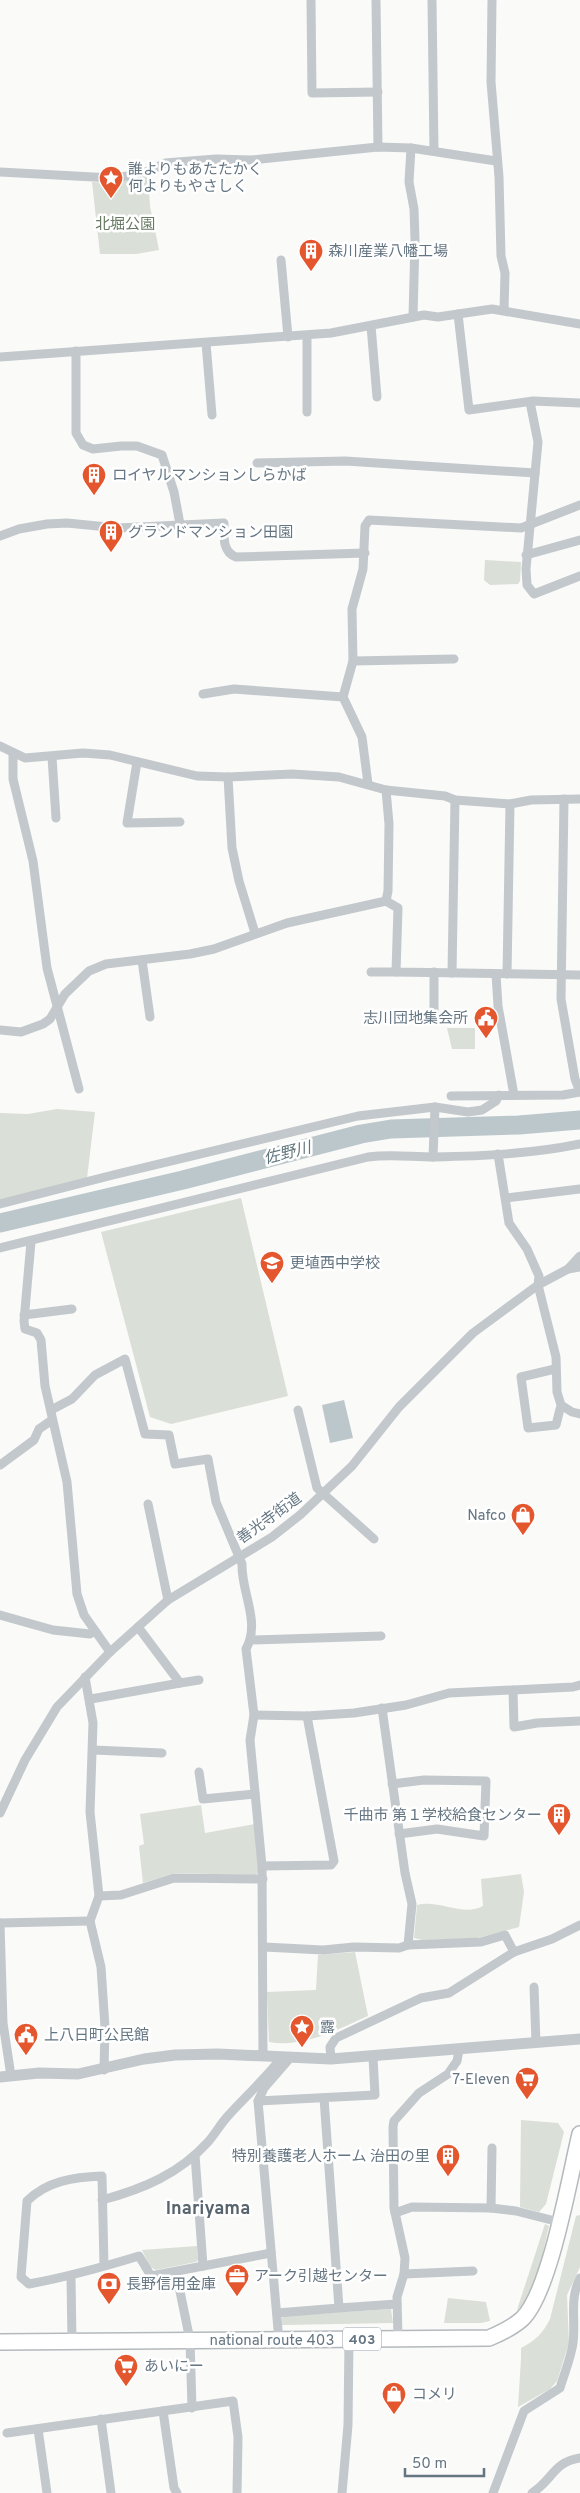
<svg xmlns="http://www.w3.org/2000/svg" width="580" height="2493" viewBox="0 0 580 2493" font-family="Overpass,'Noto Sans JP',sans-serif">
	<rect width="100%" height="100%" fill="#fafaf8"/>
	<!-- green -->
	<g fill="#dadfd7">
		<path d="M148,176L150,206L159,250L136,254H100L92,182L111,183Z"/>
		<path d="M485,560L521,562L520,581L518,584L490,585L484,580Z"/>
		<path d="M447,1028H475V1049H452Z"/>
		<path d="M57,1109L95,1112L87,1178L0,1200V1113L28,1114Z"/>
		<path d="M241,1198L288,1396L171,1424L150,1417L101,1232Z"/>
		<path d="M201,1805L205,1833L255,1824L258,1872L256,1875L175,1873L143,1883L139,1846L144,1844L140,1814Z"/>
		<path d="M521,1874L524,1892L519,1927L474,1939L422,1940L414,1938L417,1905C438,1899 463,1917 483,1906L481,1879Z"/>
		<path d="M355,1952L368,2016C337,2030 303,2048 269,2042L267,1992L316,1990L318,1955Z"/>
		<path d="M521,2120L558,2123L564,2132L546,2204L539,2212L520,2207Z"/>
		<path d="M580,2215V2267L567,2295L569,2343L557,2381L550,2389L518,2407L521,2359V2348C535,2341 543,2333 550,2319L576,2216Z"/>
		<path d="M545,2224L549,2226C543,2249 537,2295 517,2310Z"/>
		<path d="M197,2246L198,2260L196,2262L156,2270L150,2267L142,2250Z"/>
		<path d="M448,2298L486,2302L490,2321L481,2323H444Z"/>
		<path d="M391,2309L393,2323L282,2325V2318L284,2316Z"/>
	</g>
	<!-- water -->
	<path fill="#bbc7cb" d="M344,1400L353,1438L330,1443L322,1405Z"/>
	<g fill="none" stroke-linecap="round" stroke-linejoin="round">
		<!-- river -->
		<path stroke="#bbc7cb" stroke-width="19" d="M0,1223L183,1180L361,1134L391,1129L519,1125L580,1120"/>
		<defs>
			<path id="trunk" d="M0,2342L489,2338C501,2333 512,2328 522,2319C550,2293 570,2175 580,2134"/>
		</defs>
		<!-- trunk casing -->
		<use href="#trunk" stroke="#b4b9bd" stroke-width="18"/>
		<!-- minor -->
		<g stroke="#c3c8cc" stroke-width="9">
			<path d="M311,0L312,93L378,92"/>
			<path d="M376,0L378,147"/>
			<path d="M432,0L434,151"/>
			<path d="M492,0L491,82L499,177L501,256L505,273L504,310"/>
			<path d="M411,148L409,182L414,209L415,240L413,317"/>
			<path d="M0,172L112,178L135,175L152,170L165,163L216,159L251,160L378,147L411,148L496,161"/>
			<path d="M281,260L288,337"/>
			<path d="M458,314L469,410L533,401L580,403"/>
			<path d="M371,326L377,397"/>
			<path d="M206,343L212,415"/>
			<path d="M76,351V433L83,445L93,449L121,446H137L162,455L174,492L180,524"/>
			<path d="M0,357L331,333L424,315L438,317L492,309L580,324"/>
			<path d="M530,402L538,442L526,569L527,585L534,594L580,576"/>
			<path d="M307,412V336"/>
			<path d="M257,463L345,461L535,473"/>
			<path d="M0,536L19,529L47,524L67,523L118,528L224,523C224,536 222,552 236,557L365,553"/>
			<path d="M526,555L580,540"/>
			<path d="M353,661L454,659"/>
			<path d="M203,694L234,689L343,697"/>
			<path d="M0,746L25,758L83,753L110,755L197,776L228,777L292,774L339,777L386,790L445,796L455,800L510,804L531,800L580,799"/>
			<path d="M13,753V779L33,861L47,968L79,1089"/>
			<path d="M52,757L56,818"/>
			<path d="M137,762L127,823L180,822"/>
			<path d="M228,777L232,848L239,881L255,933"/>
			<path d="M368,784L362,737L343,697L353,661L352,609L363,569L365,526L369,520L521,528L580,505"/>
			<path d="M386,790L389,824L388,891L386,901"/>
			<path d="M564,799L561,999L575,1079L580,1092"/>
			<path d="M142,960L150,1017"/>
			<path d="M371,972H396"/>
			<path d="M452,973L455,800"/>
			<path d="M496,974L498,1006L514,1095"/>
			<path d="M507,974L510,804"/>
			<path d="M370,1017L434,1019V972"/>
			<path d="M0,1030L21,1032L43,1024L50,1019L65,994L89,971L106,964L190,954L214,949L287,923L386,901L398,908L396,972L580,975"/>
			<path d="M451,1096L563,1095L580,1092"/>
			<path d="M498,1154L509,1223L527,1249L539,1276L538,1285L556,1357L557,1392L561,1405L572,1412L580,1414"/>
			<path d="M433,1157L435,1107"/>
			<path d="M506,1198L580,1189"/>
			<path d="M0,1204L113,1175L358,1116L435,1107L468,1112L482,1110L496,1101L499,1095"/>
			<path d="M31,1242L24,1321L25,1329L37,1333L41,1340L45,1386L67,1482L77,1594L84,1615L110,1652"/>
			<path d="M0,1248L368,1157C391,1154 411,1157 434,1157C482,1156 532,1154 580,1144"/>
			<path d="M568,1269L580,1256"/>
			<path d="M24,1315L72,1309"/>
			<path d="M555,1369L521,1377L528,1428L556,1425L560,1409L562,1407"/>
			<path d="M51,1410L72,1399L95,1375L125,1359L145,1434L169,1435L175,1464L208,1459L216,1502L242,1564C241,1592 261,1622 246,1649L254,1715L250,1740L262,1866L263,2056"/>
			<path d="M298,1410L317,1488L374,1539"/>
			<path d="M0,1465L34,1440L39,1429L52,1420"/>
			<path d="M148,1504L168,1600"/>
			<path d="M0,1615L53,1630L90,1634L95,1631"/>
			<path d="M251,1640L381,1636"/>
			<path d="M85,1677L93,1723L90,1812L99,1896L90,1921L101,1967L105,2027L104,2070"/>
			<path d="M180,1683L199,1680"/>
			<path d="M513,1690L514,1727L537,1723L580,1721"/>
			<path d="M91,1699L180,1683L138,1627"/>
			<path d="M382,1708L405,1873L412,1904L408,1945"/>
			<path d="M254,1715L307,1716L354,1713L406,1705L449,1693L573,1687L580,1685"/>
			<path d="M93,1750L162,1753"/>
			<path d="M199,1772L203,1799L255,1794"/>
			<path d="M392,1784L424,1780L486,1781L484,1836L437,1829L399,1834"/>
			<path d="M0,1813L25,1760L57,1707L110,1652L168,1600L272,1537L300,1515L352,1466L399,1407L473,1333L538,1285L568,1269L580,1267"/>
			<path d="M262,1866L331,1865L334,1861L307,1716"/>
			<path d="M99,1896L121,1895L174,1878L263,1879"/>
			<path d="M0,1923L3,2023L11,2076"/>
			<path d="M0,1923L90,1921"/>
			<path d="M264,1947L323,1950L354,1947L399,1948L408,1945L481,1942L505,1935L514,1952"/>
			<path d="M534,1987L536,2043"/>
			<path d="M331,2059L330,2047L336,2038L421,1998L449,1993L514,1952L552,1939L580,1925"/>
			<path d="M258,2101L375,2095L373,2057"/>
			<path d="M195,2155L203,2266"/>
			<path d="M102,2200C143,2189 179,2174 208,2142C215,2134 220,2125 227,2117C245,2097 265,2079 282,2057"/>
			<path d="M491,2208L492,2148"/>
			<path d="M395,2213L412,2207L491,2208L516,2211L559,2222"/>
			<path d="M104,2266L102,2176C74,2177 47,2181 27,2201L21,2277L29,2284C67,2277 103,2267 139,2256L151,2276L271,2253"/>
			<path d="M176,2272L190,2340L192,2408"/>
			<path d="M404,2274L473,2271"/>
			<path d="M71,2277L72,2342"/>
			<path d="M339,2308L397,2304"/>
			<path d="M277,2313L339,2308L324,2098"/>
			<path d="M398,2339L397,2297L404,2274L405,2258L394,2208L393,2127L394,2121L419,2093L448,2074L457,2061L459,2050"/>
			<path d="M279,2341L258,2101L264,2088L290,2058"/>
			<path d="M163,2411L174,2488L177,2493"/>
			<path d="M101,2419L111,2493"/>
			<path d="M38,2429L47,2493"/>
			<path d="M7,2433L233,2401L238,2437L237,2493"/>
			<path d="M342,2493L348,2425L349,2339"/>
			<path d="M493,2493L524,2411L560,2388C564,2374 571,2358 573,2343C576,2320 569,2300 580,2278"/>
			<path d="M532,2493C552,2481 553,2462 580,2458"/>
		</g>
		<!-- tertiary -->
		<path stroke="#c3c8cc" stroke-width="11" d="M0,2077L39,2073L78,2074L144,2059L175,2055L218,2054L331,2059L580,2039"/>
		<!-- trunk -->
		<use href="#trunk" stroke="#fff" stroke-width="15"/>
	</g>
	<!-- icons -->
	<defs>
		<symbol id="sight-pin" viewBox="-11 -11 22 30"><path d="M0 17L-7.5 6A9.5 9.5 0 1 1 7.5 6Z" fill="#e4572e" stroke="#fff"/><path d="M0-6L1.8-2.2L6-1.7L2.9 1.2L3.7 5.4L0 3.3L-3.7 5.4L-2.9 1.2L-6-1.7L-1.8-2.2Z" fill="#fff"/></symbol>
		<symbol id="building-pin" viewBox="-11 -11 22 30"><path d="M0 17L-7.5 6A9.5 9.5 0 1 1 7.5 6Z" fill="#e4572e" stroke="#fff"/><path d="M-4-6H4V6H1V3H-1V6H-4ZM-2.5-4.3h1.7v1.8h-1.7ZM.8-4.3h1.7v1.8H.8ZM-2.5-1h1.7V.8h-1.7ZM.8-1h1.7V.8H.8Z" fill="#fff"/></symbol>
		<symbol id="civic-pin" viewBox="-11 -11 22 30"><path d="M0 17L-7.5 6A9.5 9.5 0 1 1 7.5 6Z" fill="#e4572e" stroke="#fff"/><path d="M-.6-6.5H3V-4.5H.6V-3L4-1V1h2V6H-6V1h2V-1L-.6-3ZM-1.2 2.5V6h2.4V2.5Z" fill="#fff"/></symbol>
		<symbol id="school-pin" viewBox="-11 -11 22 30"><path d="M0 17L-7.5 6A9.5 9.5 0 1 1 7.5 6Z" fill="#e4572e" stroke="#fff"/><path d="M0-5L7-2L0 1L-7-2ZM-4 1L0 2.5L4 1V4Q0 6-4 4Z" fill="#fff"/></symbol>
		<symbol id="shop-pin" viewBox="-11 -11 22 30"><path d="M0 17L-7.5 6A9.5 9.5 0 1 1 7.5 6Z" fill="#e4572e" stroke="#fff"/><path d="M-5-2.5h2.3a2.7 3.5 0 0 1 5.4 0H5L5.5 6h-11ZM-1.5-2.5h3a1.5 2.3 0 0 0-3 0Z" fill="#fff"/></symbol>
		<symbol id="supermarket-pin" viewBox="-11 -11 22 30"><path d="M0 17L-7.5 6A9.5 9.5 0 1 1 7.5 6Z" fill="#e4572e" stroke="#fff"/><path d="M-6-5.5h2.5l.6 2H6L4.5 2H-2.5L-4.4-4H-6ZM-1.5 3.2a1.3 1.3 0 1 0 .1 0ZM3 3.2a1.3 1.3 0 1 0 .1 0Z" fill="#fff"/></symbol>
		<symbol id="office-pin" viewBox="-11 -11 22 30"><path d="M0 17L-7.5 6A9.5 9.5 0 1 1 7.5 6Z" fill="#e4572e" stroke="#fff"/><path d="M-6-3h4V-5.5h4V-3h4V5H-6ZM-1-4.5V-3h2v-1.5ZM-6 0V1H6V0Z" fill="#fff"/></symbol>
		<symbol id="bank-pin" viewBox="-11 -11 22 30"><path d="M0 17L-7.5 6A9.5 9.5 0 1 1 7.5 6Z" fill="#e4572e" stroke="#fff"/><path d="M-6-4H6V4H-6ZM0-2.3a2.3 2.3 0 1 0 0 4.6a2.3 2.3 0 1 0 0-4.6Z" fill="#fff"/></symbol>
	</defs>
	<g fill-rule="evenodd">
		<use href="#sight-pin" x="97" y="164" width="28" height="38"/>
		<use href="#building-pin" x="297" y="237" width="28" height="38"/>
		<use href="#building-pin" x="80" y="461" width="28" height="38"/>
		<use href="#building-pin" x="97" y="518" width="28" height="38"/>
		<use href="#civic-pin" x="472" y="1004" width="28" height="38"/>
		<use href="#school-pin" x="258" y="1249" width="28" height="38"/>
		<use href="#shop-pin" x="509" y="1501" width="28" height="38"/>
		<use href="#building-pin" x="545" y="1801" width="28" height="38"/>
		<use href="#sight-pin" x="288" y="2013" width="28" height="38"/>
		<use href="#civic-pin" x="12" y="2021" width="28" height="38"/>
		<use href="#supermarket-pin" x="513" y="2065" width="28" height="38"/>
		<use href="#building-pin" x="434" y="2142" width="28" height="38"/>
		<use href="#office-pin" x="223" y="2262" width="28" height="38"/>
		<use href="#bank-pin" x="95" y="2270" width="28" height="38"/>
		<use href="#supermarket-pin" x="112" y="2352" width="28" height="38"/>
		<use href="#shop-pin" x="380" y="2380" width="28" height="38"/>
	</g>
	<g text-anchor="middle" stroke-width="5" stroke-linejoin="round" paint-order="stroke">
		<!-- shield labels -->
		<rect fill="#fff" stroke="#939fa8" stroke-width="1" x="343" y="2327.5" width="38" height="23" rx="4"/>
		<g font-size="14" font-weight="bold" fill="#657683">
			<text x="362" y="2344">403</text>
		</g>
		<!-- poi labels -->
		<g font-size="15" fill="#657683" stroke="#fff" text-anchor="start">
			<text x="128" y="174">誰よりもあたたかく<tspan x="128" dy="17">何よりもやさしく</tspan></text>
			<text x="328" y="256">森川産業八幡工場</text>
			<text x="112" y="480">ロイヤルマンションしらかば</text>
			<text x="128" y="537">グランドマンション田園</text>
			<text x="468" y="1023" text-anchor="end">志川団地集会所</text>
			<text x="290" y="1268">更埴西中学校</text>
			<text x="506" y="1520" text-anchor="end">Nafco</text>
			<text x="542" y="1820" text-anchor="end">千曲市 第１学校給食センター</text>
			<text x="320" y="2032">露</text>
			<text x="44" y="2040">上八日町公民館</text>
			<text x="510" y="2084" text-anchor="end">7-Eleven</text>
			<text x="430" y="2161" text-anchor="end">特別養護老人ホーム 治田の里</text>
			<text x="254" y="2281">アーク引越センター</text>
			<text x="126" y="2289">長野信用金庫</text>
			<text x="144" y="2371">あいにー</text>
			<text x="412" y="2399">コメリ</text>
		</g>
		<!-- park labels -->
		<g font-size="15" fill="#687a64" stroke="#fff">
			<text x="125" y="229">北堀公園</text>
		</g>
		<!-- street labels -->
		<g font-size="15" fill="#657683" stroke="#fff">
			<text transform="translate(269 1518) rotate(-36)" y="5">善光寺街道</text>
			<text x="272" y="2345">national route 403</text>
		</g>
		<!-- water labels -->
		<g font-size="16" font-style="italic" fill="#60757c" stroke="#fff">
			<text transform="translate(287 1152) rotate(-14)" y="6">佐野川</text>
		</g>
		<!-- quarter labels -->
		<g font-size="18" font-weight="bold" fill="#57646e" stroke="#fff">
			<text x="208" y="2214">Inariyama</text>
		</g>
	</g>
	<!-- scale -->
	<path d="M405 2468v8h79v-8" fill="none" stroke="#657683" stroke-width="2.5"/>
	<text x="412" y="2468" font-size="15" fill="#657683" stroke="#ffffff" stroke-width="4" paint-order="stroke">50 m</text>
</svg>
